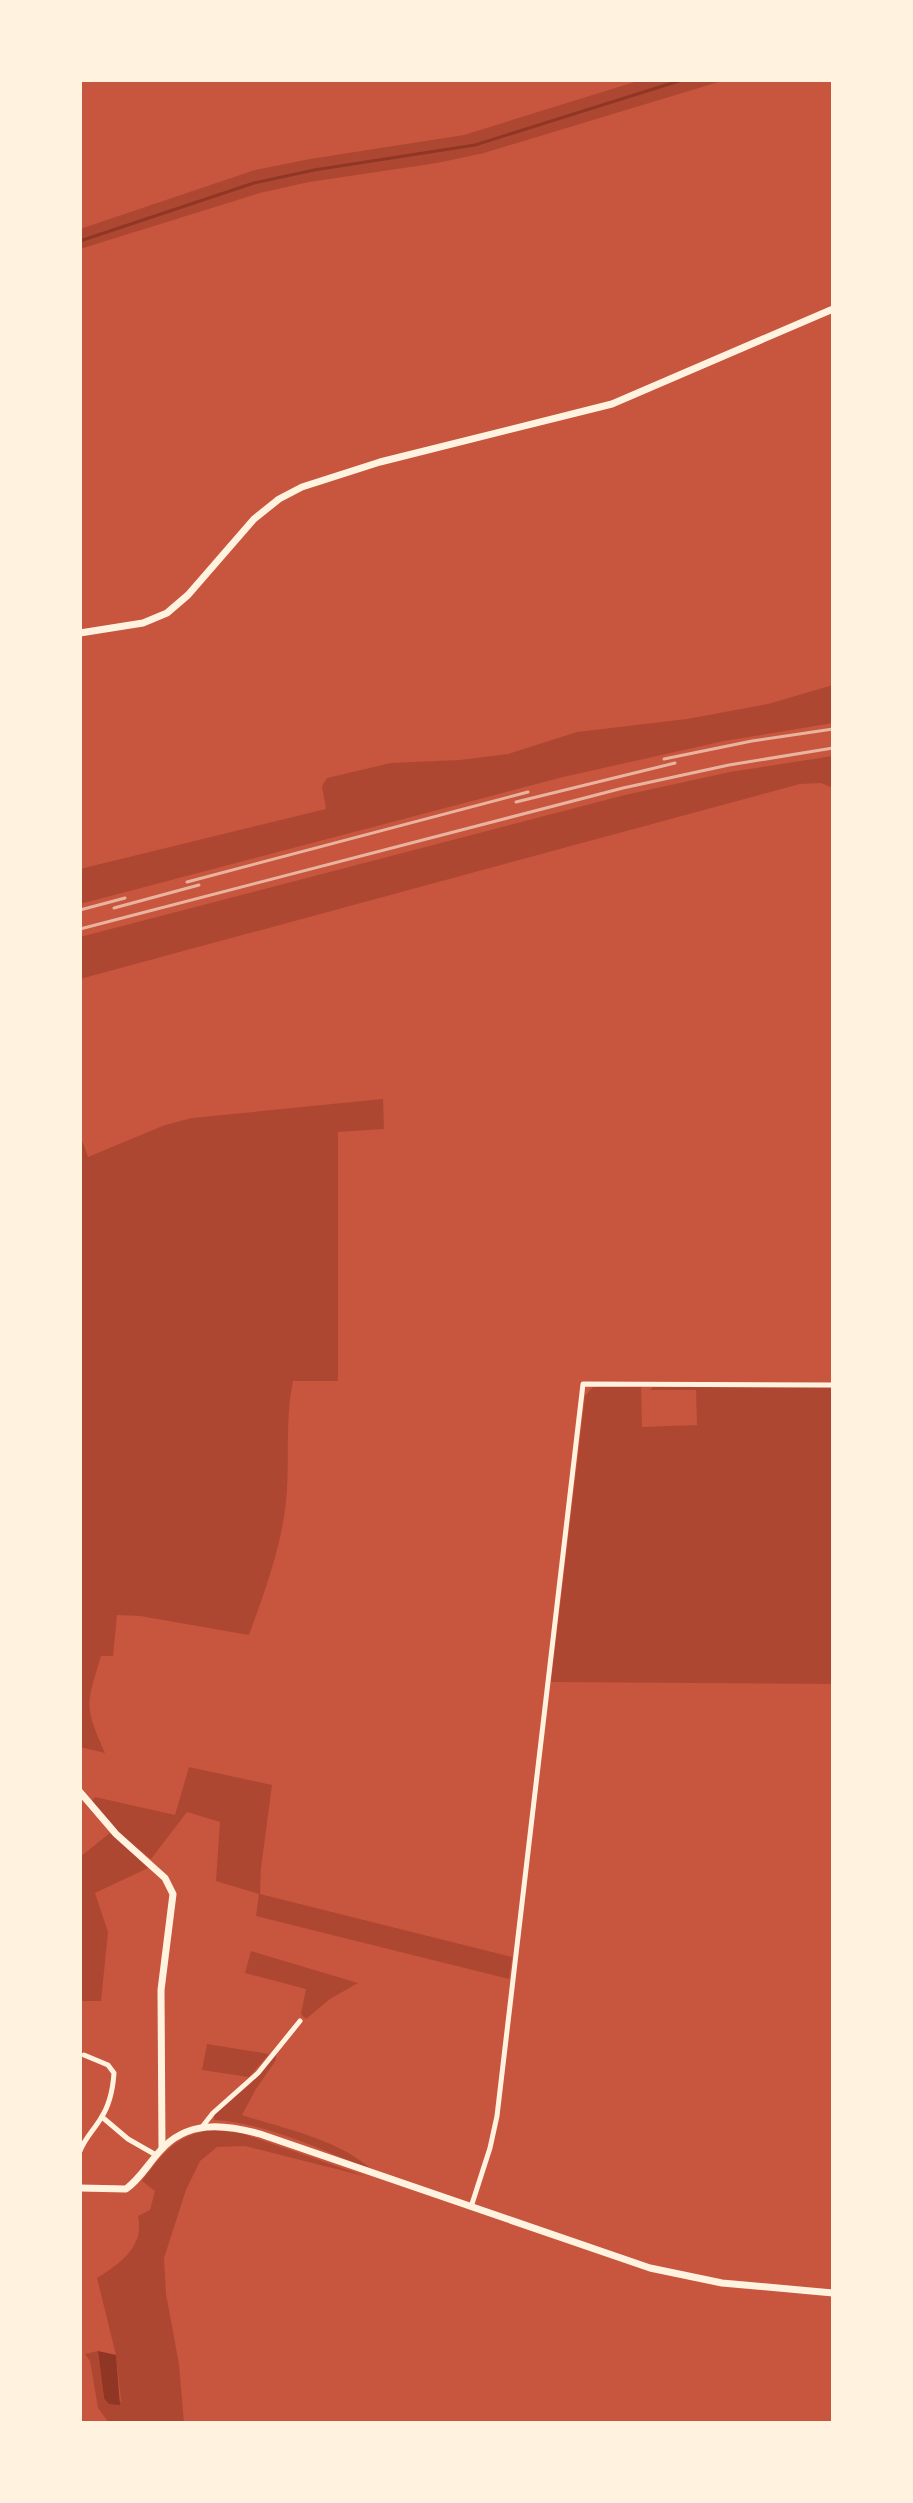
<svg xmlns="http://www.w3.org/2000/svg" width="913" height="2503" viewBox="0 0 913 2503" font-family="Arial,sans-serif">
	<rect width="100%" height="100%" fill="#c8553d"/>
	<!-- green -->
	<g fill="#ae4732">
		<path d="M641,80H725L484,153L437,163L309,182L260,193L80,249V229L255,170L310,159L464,135Z"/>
		<path d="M833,685V723L724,741L563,777L80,904V869L326,809L322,786L327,778L391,763L460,760L508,754L577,732L687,719L768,704Z"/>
		<path d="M833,756V788L821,783L800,784L80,979V937L625,795L730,772Z"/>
		<path d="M383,1099L384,1129L338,1132V1381H293C284,1424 291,1468 285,1510C279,1553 264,1594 249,1635L140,1616L117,1615L113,1656H101C86,1706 84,1705 105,1753L80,1747V1135L88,1157L165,1125L192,1118Z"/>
		<path d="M600,1386H641L642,1427L697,1425L696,1390H650L653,1387L833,1388V1684L551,1682L585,1396L593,1387Z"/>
		<path d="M189,1767L272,1785L261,1868L260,1894L512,1957L509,1979L256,1916L259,1894L216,1881L220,1822L187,1812L151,1859L118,1832L92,1801L95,1797L175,1815Z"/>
		<path d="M110,1833L148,1868L95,1893L108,1932L101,2001H80V1857Z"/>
		<path d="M251,1951L358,1983L330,1999L306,2019L301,2014L306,1989L245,1973Z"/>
		<path d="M207,2044L269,2054L249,2077L202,2070Z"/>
		<path d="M276,2055V2060L256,2089L242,2115C285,2129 337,2139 371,2169C323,2151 265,2122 214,2120V2115L250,2084Z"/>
		<path d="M213,2130L241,2133L368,2177L245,2146L217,2147L200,2161L186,2190L164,2258L166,2294L179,2364L184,2423H109L98,2408L90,2361L85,2354L98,2351L104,2398L121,2401L116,2355L97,2278C120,2264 145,2246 138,2216L150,2210L155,2191L142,2181C163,2153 177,2134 213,2130Z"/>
	</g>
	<!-- water -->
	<path fill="#8f3625" d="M98,2351L116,2355L120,2405L109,2404L104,2398Z"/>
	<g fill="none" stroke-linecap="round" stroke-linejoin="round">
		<!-- stream -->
		<path stroke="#8f3625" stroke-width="3" d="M80,241L254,183L314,170L475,145L682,80"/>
		<!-- minor -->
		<g stroke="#fff3e0" stroke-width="5">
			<path d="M102,2117L128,2139L156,2155"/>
			<path d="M202,2127L213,2113L258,2073L300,2021"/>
			<path d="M80,2151C85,2138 94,2130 101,2118C109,2106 113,2088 114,2073L108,2065L84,2055"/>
			<path d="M471,2207L490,2148L497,2116L583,1384L833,1385"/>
		</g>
		<!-- tertiary -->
		<g stroke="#fff3e0" stroke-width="7">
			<path d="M80,633L143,623L167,613L188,595L254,519L279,499L302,487L380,462L612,404L833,309"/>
			<path d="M80,1792L116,1834L165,1878L173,1894L161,1990L162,2148"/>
			<path d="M80,2188L126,2189C140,2179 148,2164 160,2151C187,2120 224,2124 260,2134L650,2268L722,2283L833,2293"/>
		</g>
		<!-- rail -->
		<g stroke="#e9b49f" stroke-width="3">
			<path d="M664,759L752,741L833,729"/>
			<path d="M516,802L675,763"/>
			<path d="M187,882L528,792"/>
			<path d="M114,908L199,885"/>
			<path d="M80,910L125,898"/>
			<path d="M80,929L623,788L729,765L833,748"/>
		</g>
	</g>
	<!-- border -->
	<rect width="913" height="2503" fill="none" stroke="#fff3e0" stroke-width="164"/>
</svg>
